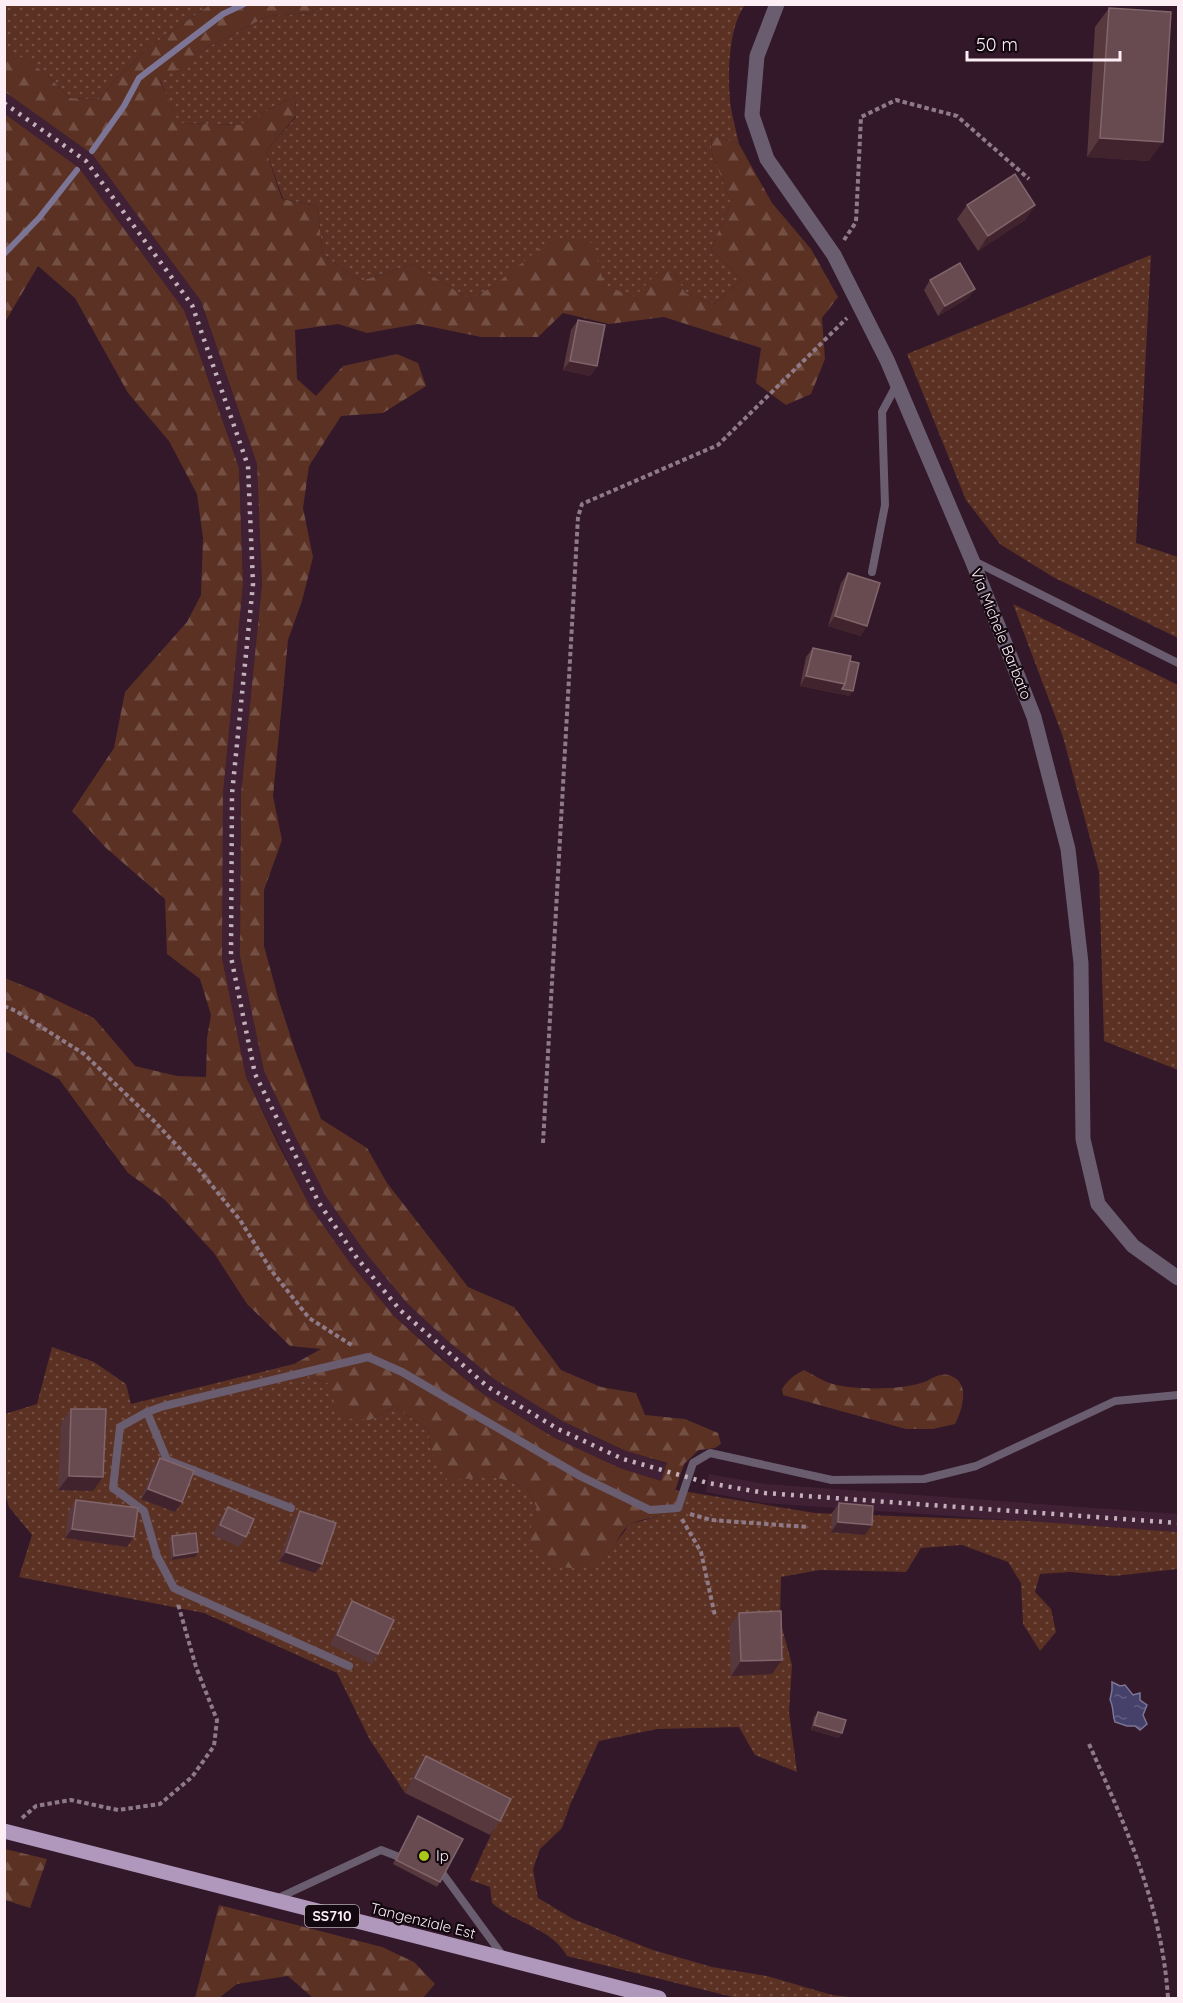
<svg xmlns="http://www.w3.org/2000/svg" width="1183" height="2003" viewBox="0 0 1183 2003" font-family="Quicksand,sans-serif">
	<defs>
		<pattern id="grass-dots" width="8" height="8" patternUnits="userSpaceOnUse" patternTransform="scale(1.5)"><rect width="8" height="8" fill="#5b3124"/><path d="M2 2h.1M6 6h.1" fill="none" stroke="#734f44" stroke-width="1.8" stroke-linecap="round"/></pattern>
		<pattern id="forest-firs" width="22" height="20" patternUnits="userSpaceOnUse" patternTransform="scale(1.5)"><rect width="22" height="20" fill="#5b3124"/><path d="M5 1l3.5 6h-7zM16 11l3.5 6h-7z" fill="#734f44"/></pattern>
		<pattern id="water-ripples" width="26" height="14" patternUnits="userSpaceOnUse" patternTransform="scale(1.5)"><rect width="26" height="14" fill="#45416b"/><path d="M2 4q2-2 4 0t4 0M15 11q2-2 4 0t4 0" fill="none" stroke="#615d81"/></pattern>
	</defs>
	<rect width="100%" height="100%" fill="#321829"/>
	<!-- built -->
	<g fill="#402035">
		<path d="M5,92L92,154L201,301L257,464L262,584L241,794L240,956L264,1071L327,1198L365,1252L449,1342L494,1379L562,1421L626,1451L667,1464L661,1481L620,1468L553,1437L483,1394L394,1316L350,1263L311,1208L246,1077L222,958L223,794L243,584L239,468L184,310L79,168L5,114Z"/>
		<path d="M709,1474L766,1484L1178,1514V1532L763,1503L706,1492Z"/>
	</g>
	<!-- grass -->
	<g fill="url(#grass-dots)">
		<path d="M5,5H210L152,45L118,77L98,100L70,98L48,76L25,59L6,55Z"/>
		<path d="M322,5H745C728,28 728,74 730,102C732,116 736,130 739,144L712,135L711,151L731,202L711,249L742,280L715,304L685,293L675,274L634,297L603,285L496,284L471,300L413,264L361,281L323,255L317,206L283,199L266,151L296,117L295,96L240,125L178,123L160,80L208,47L268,16L312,13Z"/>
		<path d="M1151,255L1136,543L1178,557V638L1053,577L1000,544L966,500L907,354Z"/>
		<path d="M1013,604L1178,685V1070L1104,1041L1099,872L1063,737Z"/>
		<path d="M52,1347L94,1362L126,1384L131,1404L294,1364L311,1378L332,1384L370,1420L395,1407L428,1429L431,1450L475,1477L491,1476L525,1486L537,1508L608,1553L630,1524L663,1515L676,1490L815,1513L1027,1521L1178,1532V1569L1114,1576L1070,1572L1040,1574L1035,1592L1051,1609L1056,1632L1040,1651L1023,1624L1021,1583L1008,1562L962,1545L921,1548L906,1572L820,1570L781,1577L780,1620L792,1665L789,1712L797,1772L755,1755L739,1727L657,1729L599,1741L570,1805L562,1828L540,1849L533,1869L538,1898L573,1919L653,1950L712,1967L767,1976L832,1995L860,1998H737L567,1956C552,1928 514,1923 492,1903L490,1887L470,1880L501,1813L416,1771L405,1793L370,1740L337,1673L204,1613L19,1577L32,1535L9,1507L5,1494V1414L37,1404Z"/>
	</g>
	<!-- forest -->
	<g fill="url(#forest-firs)">
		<path d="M210,5H322L312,13L268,16L208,47L160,81L179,123L240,125L295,96L296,116L266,151L282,199L317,206L323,255L361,281L413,264L471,300L496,284L554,237L593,243L604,285L634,297L660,270L675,274L685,293L715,304L742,280L711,249L731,202L711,151L712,135L739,144L772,203L811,249L838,297L822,318L825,359L811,394L786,405L756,383L761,348L664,317L609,324L563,313L538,337H481L418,324L367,333L338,324L295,330L297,379L316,396L343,366L397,354L418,363L426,386L383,413L341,416L309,466L303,508L313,557L302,601L288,640L273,796L282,840L264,890V946L279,1001L296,1053L321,1119L367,1148L387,1183L468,1287L514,1307L561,1370L601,1387L636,1393L645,1415L685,1419L718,1433L721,1444L715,1448L699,1450L684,1464L672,1500L663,1515C654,1518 640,1519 631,1524C621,1529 616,1546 608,1553C578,1580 551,1568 526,1543L537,1508L525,1486L491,1476L448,1481L431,1450L428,1429L395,1407L370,1420L342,1418L332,1397V1384L311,1378L294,1364L321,1349L290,1346L247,1304L214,1253L165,1200L128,1173L59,1079L5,1051V978L39,992L94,1018L135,1066L177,1076L206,1077L207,1038L211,1015L200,979L167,954L165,899L106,848L72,811L114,748L125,692L187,622L201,595L203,538L197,494L169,441L128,393L75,298L38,266L5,322V114L79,168L184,310L239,468L243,584L223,794L222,958L246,1077L278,1144L311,1208L350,1263L394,1316L437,1355L483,1394L553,1437L620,1468L661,1481L667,1463L626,1451L562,1421L494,1379L449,1342L407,1303L365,1252L327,1198L295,1136L264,1071L240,956L241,794L262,584L257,464L201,301L92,154L5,92V54L25,58L48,76L70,98L98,100L118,77L152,45Z"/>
		<path d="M804,1370C814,1375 822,1381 833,1384C854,1390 900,1390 921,1383C932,1380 939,1371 951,1376C971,1383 962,1411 955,1424L933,1429H906L783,1395L782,1389C788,1380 794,1375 804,1370Z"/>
		<path d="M5,1849L47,1859L30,1908L5,1900Z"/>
		<path d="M219,1905L382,1947L414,1962L435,1984L423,1998H313L288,1976L237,1984L219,1998H195Z"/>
	</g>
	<!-- water -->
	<path fill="url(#water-ripples)" stroke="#7c7595" stroke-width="1.5" d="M1112,1682L1120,1686L1125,1685L1133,1695L1140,1693V1700L1147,1705L1143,1715L1147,1724L1140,1730L1135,1726H1127L1115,1722C1112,1714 1114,1707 1110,1700L1112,1690Z"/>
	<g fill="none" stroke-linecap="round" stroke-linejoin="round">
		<!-- stream -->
		<g stroke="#7c7595" stroke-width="6">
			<path d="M92,151L124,106L139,78L223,14L244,4"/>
			<path d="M4,254L39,218L77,170"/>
		</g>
		<!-- path -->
		<g stroke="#8f7a87" stroke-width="4" stroke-dasharray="4.5 3" stroke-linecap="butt">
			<path d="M844,240L856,222L861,117L896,100L957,116L1029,179"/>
			<path d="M4,1006L16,1011L84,1054L154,1121L196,1166L240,1220L271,1270L309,1318L353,1346"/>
			<path d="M543,1143L578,517L582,504L718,445L847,318"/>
			<path d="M690,1514L711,1520L808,1527"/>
			<path d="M682,1519L701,1552L715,1616"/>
			<path d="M1089,1744C1126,1827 1162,1906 1168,1998"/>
			<path d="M22,1818L36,1806L71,1800L118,1810L160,1804L192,1777L214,1746L217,1720L196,1667L178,1604"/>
		</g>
		<!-- service -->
		<g stroke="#695d6f" stroke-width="8">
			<path d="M972,560L1178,663"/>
			<path d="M872,572L885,505L882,412L897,384"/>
			<path d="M147,1412L167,1460L291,1508"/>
			<path d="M349,1666L174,1588L157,1556L144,1511L113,1488L120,1427L147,1412L164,1406L368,1357L402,1372L580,1476L650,1510L678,1508L693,1463L710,1453L832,1480L924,1479L976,1466L1115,1401L1178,1395"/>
			<path d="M435,1871L443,1874L503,1956"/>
			<path d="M276,1899L381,1850L407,1860"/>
		</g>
		<!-- minor -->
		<path stroke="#695d6f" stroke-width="15" d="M777,4L757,56L752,115L767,159L834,255L887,360L972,560L1034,717L1068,849L1081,963L1083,1139L1098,1204L1133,1246L1178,1278"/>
		<!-- primary -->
		<path stroke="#b097bc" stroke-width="15" d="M4,1831L659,1998"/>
		<!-- rail -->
		<path stroke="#c3b1bb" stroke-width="4.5" stroke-dasharray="3 6" stroke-linecap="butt" d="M4,103L86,161L192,305L248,466L253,584L232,794L231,957L255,1074L319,1203L357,1258L400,1310L488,1387L558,1429L623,1459L708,1483L765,1493L1178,1523"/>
	</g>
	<!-- wall -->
	<g fill="#57383d">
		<path d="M1109,8L1149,161L1087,157L1095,27Z"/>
		<path d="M967,205H1035L1025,220L978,251L957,219Z"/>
		<path d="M930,280L975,289L968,298L938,316L924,290Z"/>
		<path d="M578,320L597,366L590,376L563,370L571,330Z"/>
		<path d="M848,573L861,636L828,626L841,583Z"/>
		<path d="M813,648L850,661V696L800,686L806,657Z"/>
		<path d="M71,1409L103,1477L93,1491L58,1490L61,1423Z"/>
		<path d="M160,1458L182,1502L175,1512L141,1499L153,1468Z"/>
		<path d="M76,1500L127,1547L65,1538L69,1510Z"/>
		<path d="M839,1503L872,1525L865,1535L831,1532L832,1513Z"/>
		<path d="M228,1507L246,1537L239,1547L213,1535L221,1517Z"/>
		<path d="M300,1511L322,1564L315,1573L279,1561L293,1521Z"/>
		<path d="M172,1536L198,1552L195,1557L171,1560L169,1541Z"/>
		<path d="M352,1601L378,1654L372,1664L330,1645L345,1611Z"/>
		<path d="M739,1613L782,1660L772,1674L731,1676L729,1627Z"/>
		<path d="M818,1712L839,1738L811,1730L814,1717Z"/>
		<path d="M426,1756L500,1821L490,1835L405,1793L416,1770Z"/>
		<path d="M418,1816L440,1882L437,1887L393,1864Z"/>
	</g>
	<!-- shaded-wall -->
	<g fill="#40232d">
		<path d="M1100,138L1163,142L1149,161L1087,157Z"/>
		<path d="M1035,205L1025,220L978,251L988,236Z"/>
		<path d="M975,289L968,298L938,316L945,306Z"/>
		<path d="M570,361L597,366L590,376L563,370Z"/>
		<path d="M835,616L867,626L861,636L828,626Z"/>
		<path d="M806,676L845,684L853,691L850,696L800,686Z"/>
		<path d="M69,1476L103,1477L93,1491L58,1490Z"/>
		<path d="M148,1489L182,1502L175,1512L141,1499Z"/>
		<path d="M838,1522L872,1525L865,1535L831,1532Z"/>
		<path d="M72,1529L134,1537L127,1547L65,1538Z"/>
		<path d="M198,1552L195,1557L171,1560L174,1556Z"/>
		<path d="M286,1552L322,1564L315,1573L279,1561Z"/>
		<path d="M782,1660L772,1674L731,1676L741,1661Z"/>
		<path d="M814,1725L842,1733L839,1738L811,1730Z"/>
	</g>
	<!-- building -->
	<g fill="#684b51" stroke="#80656b" stroke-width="1.5">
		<path d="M1109,8L1171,12L1163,142L1100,138Z"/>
		<path d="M1015,174L1035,205L988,236L967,205Z"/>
		<path d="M960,263L975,289L945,306L930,280Z"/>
		<path d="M578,320L605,325L597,366L570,361Z"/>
		<path d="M848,573L880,583L867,626L835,616Z"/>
		<path d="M813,648L851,656L845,684L806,676Z"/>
		<path d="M850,661L859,663L853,691L842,689L845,684Z"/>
		<path d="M71,1409H106L103,1477L69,1476Z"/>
		<path d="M160,1458L194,1471L182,1502L148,1489Z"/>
		<path d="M76,1500L138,1508L134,1537L72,1529Z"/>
		<path d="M839,1503L873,1506L872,1525L838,1522Z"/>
		<path d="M228,1507L254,1519L246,1537L220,1525Z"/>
		<path d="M300,1511L336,1523L322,1564L286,1552Z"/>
		<path d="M196,1533L198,1552L174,1556L172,1536Z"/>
		<path d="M352,1601L394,1620L378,1654L337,1635Z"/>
		<path d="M781,1611L782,1660L741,1661L739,1613Z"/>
		<path d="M818,1712L846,1720L842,1733L814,1725Z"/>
		<path d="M426,1756L511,1799L500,1821L415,1778Z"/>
		<path d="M418,1816L463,1839L440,1882L396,1860Z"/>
	</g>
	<!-- markers -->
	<circle fill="#a9c71b" stroke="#13080f" stroke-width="2" cx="424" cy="1856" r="6"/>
	<g text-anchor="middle" stroke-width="4.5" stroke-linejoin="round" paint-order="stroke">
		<!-- shield labels -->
		<rect fill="#13080f" stroke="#b7a9b1" stroke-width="1.5" x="305" y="1905" width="54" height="22" rx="4.5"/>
		<g font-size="14" font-weight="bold" fill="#fdeef6">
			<text x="332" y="1921">SS710</text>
		</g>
		<!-- street labels -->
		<g font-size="15" fill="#fdeef6" stroke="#13080f">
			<text transform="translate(1001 634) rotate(68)" y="5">Via Michele Barbato</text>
			<text transform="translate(423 1921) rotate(14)" y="5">Tangenziale Est</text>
		</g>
		<!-- poi labels -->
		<g font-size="15" fill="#fdeef6" stroke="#13080f" text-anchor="start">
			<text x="436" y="1861">Ip</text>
		</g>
	</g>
	<!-- border -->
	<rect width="1183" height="2003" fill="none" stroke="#fdeef6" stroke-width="12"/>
	<!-- scale -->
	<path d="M967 51v9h153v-9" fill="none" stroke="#fdeef6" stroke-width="3"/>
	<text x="976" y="51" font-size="18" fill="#fdeef6" stroke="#13080f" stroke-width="4.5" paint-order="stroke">50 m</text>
</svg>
